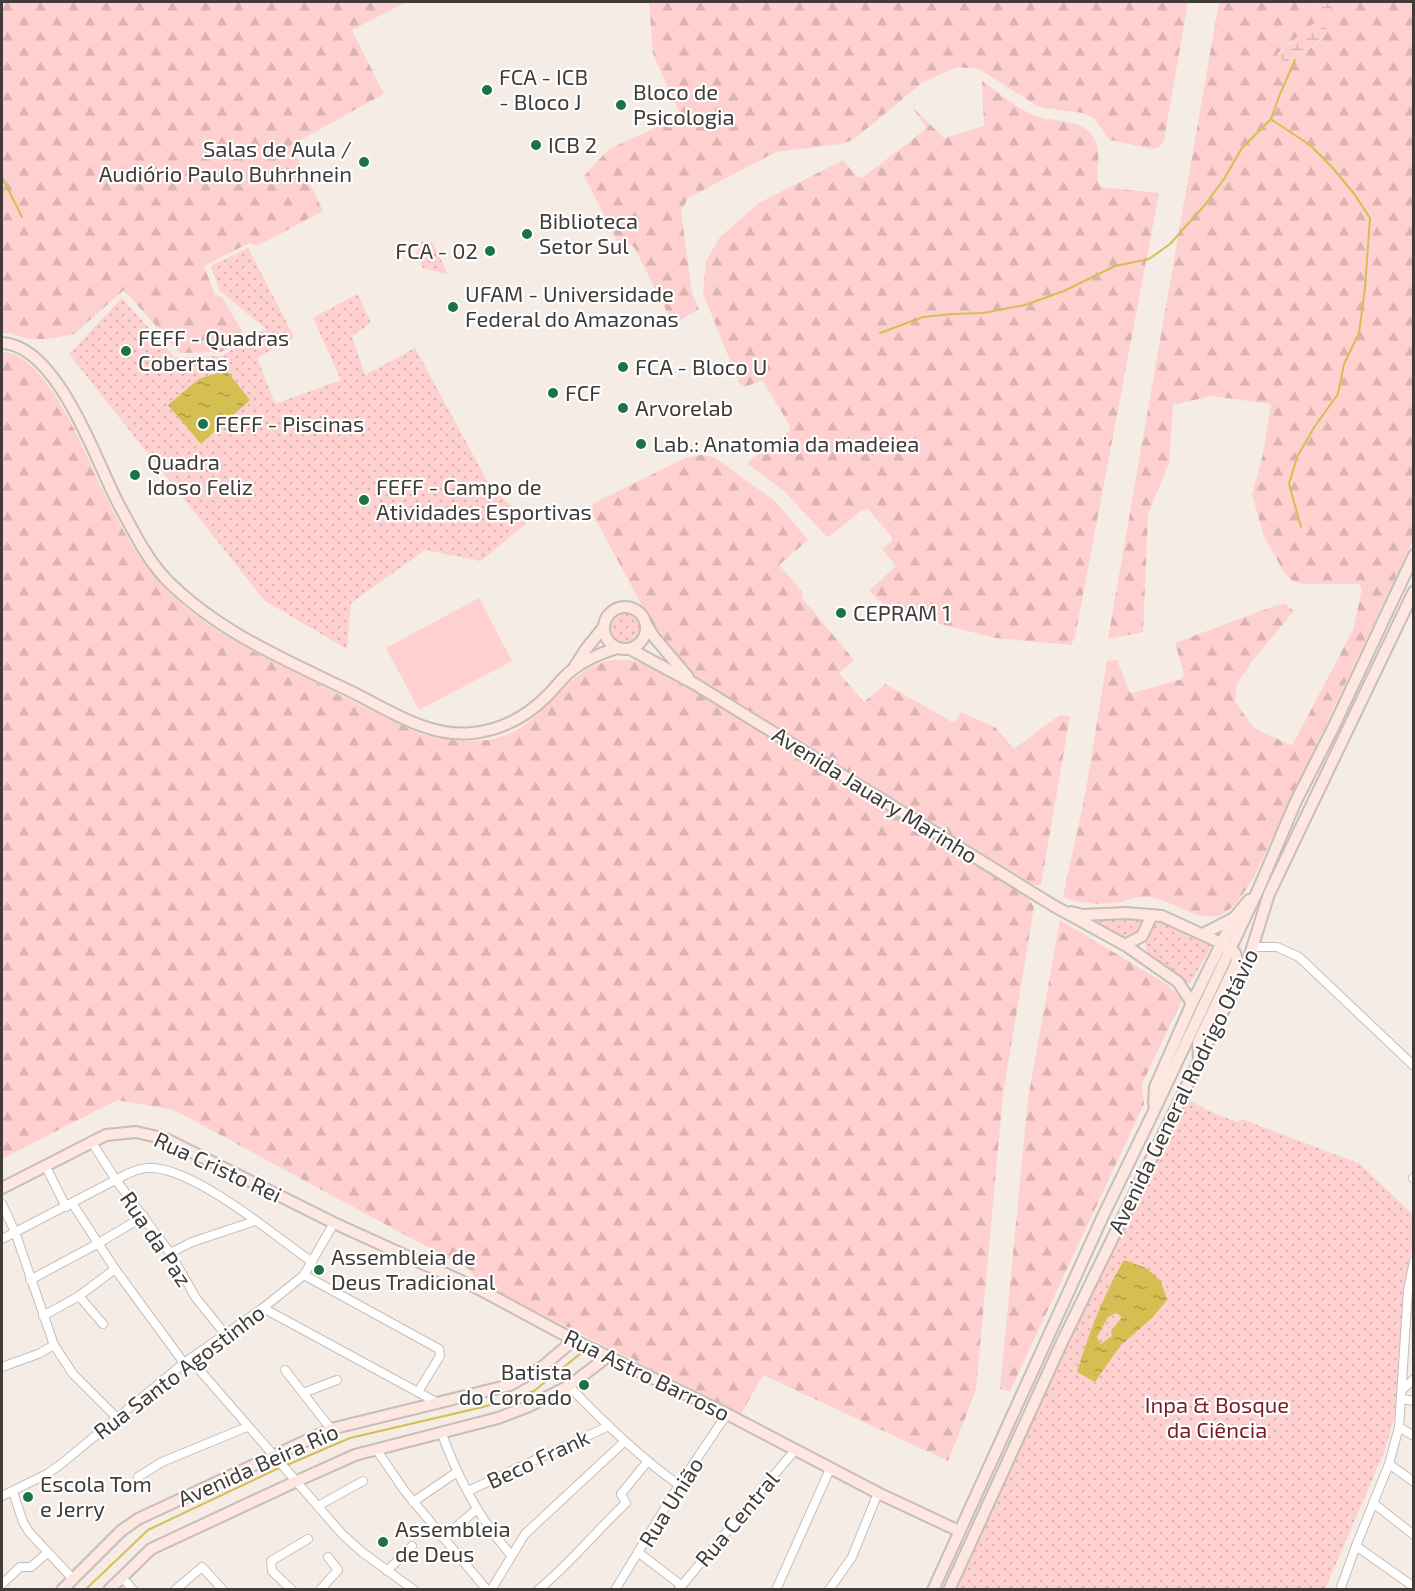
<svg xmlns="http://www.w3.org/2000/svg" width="1415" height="1591" viewBox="0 0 1415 1591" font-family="'Exo 2',sans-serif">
	<defs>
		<pattern id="forest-firs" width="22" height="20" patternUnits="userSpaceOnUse" patternTransform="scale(1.5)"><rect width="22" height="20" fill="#fed0cf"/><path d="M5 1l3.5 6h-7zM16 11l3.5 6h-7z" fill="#dbb4b2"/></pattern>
		<pattern id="wetland-marsh" width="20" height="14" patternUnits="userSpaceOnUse" patternTransform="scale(1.5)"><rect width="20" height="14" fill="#fed0cf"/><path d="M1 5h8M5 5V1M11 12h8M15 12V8" fill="none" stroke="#dbb4b2"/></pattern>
		<pattern id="park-dots" width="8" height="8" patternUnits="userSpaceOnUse" patternTransform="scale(1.5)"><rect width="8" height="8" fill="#fed0cf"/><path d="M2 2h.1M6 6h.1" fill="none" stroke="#dbb4b2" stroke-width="1.8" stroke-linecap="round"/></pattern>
		<pattern id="water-ripples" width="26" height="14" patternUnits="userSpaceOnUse" patternTransform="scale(1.5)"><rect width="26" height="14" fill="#d5bf53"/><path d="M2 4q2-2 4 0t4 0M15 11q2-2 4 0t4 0" fill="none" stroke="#ae9c46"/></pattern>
	</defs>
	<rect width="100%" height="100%" fill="#f5ece6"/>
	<!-- green -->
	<path fill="#fed0cf" d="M479,598L512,661L419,710L386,648Z"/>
	<!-- forest -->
	<g fill="url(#forest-firs)">
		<path d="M2,2H406L352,30L384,94L291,145L323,211L257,246L249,243L204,266L215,295L222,297L246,338L221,352L180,353L124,290L74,334L47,339H28L9,333H2Z"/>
		<path d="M649,2H1188L1164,140L1159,148L1153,149L1110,140L1094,118L1083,113L1039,107L979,69L957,67L923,82L853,140L841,144L776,152L688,198L681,212L692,293L699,309L673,324L634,247L625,242H618L584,176L609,149L681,116L653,54Z"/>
		<path d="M1219,2H1317L1315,6L1321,16L1316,22L1277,54L1295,60L1302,50C1306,49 1309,49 1312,47C1326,41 1331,14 1332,2H1413V540L1252,881C1243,893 1233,913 1216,916C1194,920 1172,900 1150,897C1136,895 1126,902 1114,903C1098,905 1077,903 1063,897L1086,790L1107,661L1117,660L1129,691L1132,693L1182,679L1184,674L1175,643L1274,606L1285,604L1294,611L1253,660L1237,683L1235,702L1254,728L1290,745L1293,744L1353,630L1362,589L1359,584H1304L1293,581L1285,574L1264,536L1252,495L1263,454L1271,404L1212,396L1173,405L1169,463L1148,514L1143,632L1108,639Z"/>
		<path d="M982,81C996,91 1022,112 1036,116C1057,123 1081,118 1094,138C1104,154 1092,174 1101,187L1159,193L1075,637L1071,645L995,638L948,626L890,610L869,591L896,566L882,549L892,541V537L868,509H863L830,536H826L784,491L748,464L750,460L791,430L790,426L762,380L745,387L739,383L703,293L706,261L720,237L759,203L843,160L856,176L862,178L925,130L926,126L912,107L944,138L984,126Z"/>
		<path d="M2,352C47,353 85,453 102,489C113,511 124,533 137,553C180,617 239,645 306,678C344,697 382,716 420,734C454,743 496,747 526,724C558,700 582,655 628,660C651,663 674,679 694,690L1028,898L1034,907L1003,1094L976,1390L948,1461L763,1375L741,1414L477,1282L470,1270L174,1110L117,1100L2,1159Z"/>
		<path d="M701,455L714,457L775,501L808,540L779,565L803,592L802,598L854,660L839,673L864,702L885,684L954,723L961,712L995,727L1014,749L1060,715L1070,716L1041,885H1034L699,679L677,657L646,613L590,509L594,503L685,458Z"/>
		<path d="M1060,920L1168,985L1182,1000L1142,1084L1144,1104L1010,1391L1000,1389L1028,1099Z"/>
	</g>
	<!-- wetland -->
	<path fill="url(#wetland-marsh)" d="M1317,2H1333C1327,23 1327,44 1302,50L1295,60L1287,63L1277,55L1316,22L1321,16L1315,6Z"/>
	<!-- park -->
	<g fill="url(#park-dots)">
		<path d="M422,241L432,242L448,274L423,268L416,254Z"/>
		<path d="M248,248L294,337L257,358L275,404L341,380L313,318L358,294L371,323L352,336L365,375L415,348L491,488L529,521L481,561L425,550L351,603L347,649L265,601L69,354L122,298L175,358L222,356L266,329L220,291L211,266Z"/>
		<circle cx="625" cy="628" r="15"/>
		<path d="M1087,916L1142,919C1140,934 1134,935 1122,942L1086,919Z"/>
		<path d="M1163,920L1212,945L1190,984L1148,955L1145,946L1148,931L1155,923Z"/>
		<path d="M1186,1098C1203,1108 1219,1116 1238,1122L1242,1119L1360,1164L1413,1215V1250L1409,1258L1404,1298L1395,1415L1385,1450L1325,1589L957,1590L1059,1358Z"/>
	</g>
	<!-- water -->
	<g fill="url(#water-ripples)" fill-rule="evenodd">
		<path d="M226,370L250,400L201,444L168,405L199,379Z"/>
		<path d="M1124,1260L1146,1268L1161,1281L1167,1300L1153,1317L1120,1346L1095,1382L1077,1372C1089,1333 1103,1296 1124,1260ZM1116,1313L1122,1317L1111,1331L1112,1336L1101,1344L1097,1337L1108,1317Z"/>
	</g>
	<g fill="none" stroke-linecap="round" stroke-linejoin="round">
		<!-- stream -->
		<g stroke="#d5bf53" stroke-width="2">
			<path d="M1272,120L1310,145L1332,167L1355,195L1370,218L1365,288L1359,333L1344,364L1338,394L1315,426L1297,457L1289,484L1301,527"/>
			<path d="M2,177L22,217"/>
			<path d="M880,333L923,317L953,314L983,313L1025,305L1064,291L1115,266L1149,259L1170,244L1204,206L1224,179L1242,148L1271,119L1280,94L1295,60"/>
			<path d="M287,1465L350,1438L483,1407L534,1391L585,1350"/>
			<path d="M85,1590L148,1530L281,1467"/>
		</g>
		<defs>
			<g id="street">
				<path d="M1253,947H1277L1299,957L1414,1066"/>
				<path d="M91,1141L116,1180L170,1253L196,1298L225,1334"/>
				<path d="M45,1165L66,1207"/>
				<path d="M1413,1178L1414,1179"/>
				<path d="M72,1203L115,1269L184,1363"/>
				<path d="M2,1204L15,1232L54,1345L73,1374L117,1418"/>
				<path d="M2,1239L127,1174C136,1170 144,1167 154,1168C199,1172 274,1235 312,1262"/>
				<path d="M170,1253L192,1242L255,1221"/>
				<path d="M304,1275L439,1349L440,1356L418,1392"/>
				<path d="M30,1280L97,1244L144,1216"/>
				<path d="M79,1296L103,1324"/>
				<path d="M263,1308L438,1403"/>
				<path d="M43,1316L79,1296L115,1269"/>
				<path d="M190,1359L342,1534L362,1552L414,1590"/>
				<path d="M2,1367L38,1354L54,1345"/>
				<path d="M285,1370L331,1429"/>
				<path d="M569,1386C603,1422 638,1456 679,1485"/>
				<path d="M1403,1389L1414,1379"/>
				<path d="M303,1393L337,1380"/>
				<path d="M1402,1399L1414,1401"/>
				<path d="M1399,1427L1414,1436"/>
				<path d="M442,1434C458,1478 480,1520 511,1555"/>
				<path d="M376,1449L404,1490L487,1590"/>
				<path d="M1389,1464L1414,1482"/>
				<path d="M138,1477L162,1462L247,1427"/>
				<path d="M468,1491L609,1426"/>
				<path d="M13,1492L23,1522L29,1532L73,1579"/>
				<path d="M2,1496L47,1474L61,1464L184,1363L263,1308L304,1275L334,1223"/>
				<path d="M413,1502L457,1472"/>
				<path d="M1373,1503L1414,1535"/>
				<path d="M318,1506L363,1481"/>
				<path d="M443,1538L477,1509"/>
				<path d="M1356,1546L1414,1587"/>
				<path d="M639,1553L681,1585"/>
				<path d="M387,1571L412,1546"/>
				<path d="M122,1577L133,1590"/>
				<path d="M2,1584L20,1567H31L47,1553"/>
				<path d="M175,1590L202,1567L223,1590"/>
				<path d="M292,1590L272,1571L271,1561L308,1539"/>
				<path d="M320,1590L338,1570L328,1557"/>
				<path d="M491,1590L525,1534L624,1442"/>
				<path d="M538,1590C570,1564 596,1531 626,1503L621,1494L647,1462"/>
				<path d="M615,1590L679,1485L727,1414"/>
				<path d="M678,1590L795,1450"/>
				<path d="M776,1590L830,1469"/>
				<path d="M829,1590L852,1557L878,1493"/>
				<path d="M1340,1590L1356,1546L1389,1464L1399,1427L1408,1290L1414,1261"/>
			</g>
			<g id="secondary">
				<path d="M2,343C58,345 96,462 119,505C133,530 146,558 165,578C217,632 288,661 354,693C390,711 430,738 472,733C502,730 526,717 547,696C556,687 563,677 572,670C586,659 601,653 617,648"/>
				<circle cx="625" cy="628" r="21"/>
				<path d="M646,624L654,637L688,677"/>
				<path d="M630,649L695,684L1054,906L1125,945L1178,982L1192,1003"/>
				<path d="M575,666L586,649L603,628"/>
				<path d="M1071,912L1083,915L1125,913L1162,916L1221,943L1235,953L1237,960L1234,968L1201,1036L1198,1043L1199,1058"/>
				<path d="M1203,934L1234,918"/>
				<path d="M1125,945L1142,936L1152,915"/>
				<path d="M1154,1104L1155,1087L1192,1003L1234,918L1249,900"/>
				<path d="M2,1188L106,1135L136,1132L166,1139L334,1223L481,1290L574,1340L727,1414L878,1493L959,1531"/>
				<path d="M62,1590L121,1531L138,1519L331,1429L510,1385L542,1367L574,1340"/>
				<path d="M109,1590L151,1549L297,1481L355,1455L498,1418L527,1407L569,1386L607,1357"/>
				<path d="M933,1590L1103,1216L1153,1113L1259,888L1296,801L1333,728L1414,555"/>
				<path d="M949,1590L1063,1340L1249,958L1269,894L1414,591"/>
			</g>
		</defs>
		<!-- street casing -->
		<use href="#street" stroke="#c6beb8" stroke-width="10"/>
		<!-- secondary casing -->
		<use href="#secondary" stroke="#c6beb8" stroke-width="14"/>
		<!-- street -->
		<use href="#street" stroke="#fff" stroke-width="8"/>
		<!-- secondary -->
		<use href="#secondary" stroke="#fde7e0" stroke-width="10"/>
	</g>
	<!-- markers -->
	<g fill="#1e7346" stroke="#fff" stroke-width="2">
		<circle cx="487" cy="90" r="6"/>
		<circle cx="621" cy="105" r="6"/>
		<circle cx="536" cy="145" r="6"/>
		<circle cx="364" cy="162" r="6"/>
		<circle cx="527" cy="234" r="6"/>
		<circle cx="490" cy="251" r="6"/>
		<circle cx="453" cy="307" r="6"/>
		<circle cx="126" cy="351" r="6"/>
		<circle cx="623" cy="367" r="6"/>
		<circle cx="553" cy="393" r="6"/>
		<circle cx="623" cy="408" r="6"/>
		<circle cx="203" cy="424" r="6"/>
		<circle cx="641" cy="444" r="6"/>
		<circle cx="135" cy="475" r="6"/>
		<circle cx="364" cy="500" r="6"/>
		<circle cx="841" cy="613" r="6"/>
		<circle cx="319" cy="1270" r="6"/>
		<circle cx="584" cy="1385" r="6"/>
		<circle cx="28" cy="1497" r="6"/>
		<circle cx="383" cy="1542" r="6"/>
	</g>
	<g text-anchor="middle" stroke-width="4.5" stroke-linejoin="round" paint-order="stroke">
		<!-- poi labels -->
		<g font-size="22" fill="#3f3c39" stroke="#fff" text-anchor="start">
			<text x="499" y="85">FCA - ICB<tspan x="499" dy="25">- Bloco J</tspan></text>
			<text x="633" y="100">Bloco de<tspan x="633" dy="25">Psicologia</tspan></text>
			<text x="548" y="153">ICB 2</text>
			<text x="352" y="157" text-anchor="end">Salas de Aula /<tspan x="352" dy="25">Audiório Paulo Buhrhnein</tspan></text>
			<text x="539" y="229">Biblioteca<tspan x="539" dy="25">Setor Sul</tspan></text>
			<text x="478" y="259" text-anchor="end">FCA - 02</text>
			<text x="465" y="302">UFAM - Universidade<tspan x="465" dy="25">Federal do Amazonas</tspan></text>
			<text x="138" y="346">FEFF - Quadras<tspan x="138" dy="25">Cobertas</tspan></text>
			<text x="635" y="375">FCA - Bloco U</text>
			<text x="565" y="401">FCF</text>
			<text x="635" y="416">Arvorelab</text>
			<text x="215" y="432">FEFF - Piscinas</text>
			<text x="653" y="452">Lab.: Anatomia da madeiea</text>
			<text x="147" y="470">Quadra<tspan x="147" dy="25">Idoso Feliz</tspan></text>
			<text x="376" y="495">FEFF - Campo de<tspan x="376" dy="25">Atividades Esportivas</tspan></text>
			<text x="853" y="621">CEPRAM 1</text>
			<text x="331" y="1265">Assembleia de<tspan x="331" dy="25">Deus Tradicional</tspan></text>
			<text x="572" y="1380" text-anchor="end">Batista<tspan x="572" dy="25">do Coroado</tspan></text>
			<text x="40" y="1492">Escola Tom<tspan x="40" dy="25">e Jerry</tspan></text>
			<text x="395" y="1537">Assembleia<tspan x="395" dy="25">de Deus</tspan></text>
		</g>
		<!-- street labels -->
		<g font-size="22" fill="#3f3c39" stroke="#fff">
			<text transform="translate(875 795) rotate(32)" y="8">Avenida Jauary Marinho</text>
			<text transform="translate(1183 1091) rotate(-64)" y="8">Avenida General Rodrigo Otávio</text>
			<text transform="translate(218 1167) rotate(25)" y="8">Rua Cristo Rei</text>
			<text transform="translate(156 1239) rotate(56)" y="8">Rua da Paz</text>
			<text transform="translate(179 1372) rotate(-37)" y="8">Rua Santo Agostinho</text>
			<text transform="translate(647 1375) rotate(26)" y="8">Rua Astro Barroso</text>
			<text transform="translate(538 1459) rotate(-25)" y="8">Beco Frank</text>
			<text transform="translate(258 1465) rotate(-24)" y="8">Avenida Beira Rio</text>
			<text transform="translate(671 1502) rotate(-58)" y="8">Rua União</text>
			<text transform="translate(737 1519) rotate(-50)" y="8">Rua Central</text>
		</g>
		<!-- park labels -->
		<g font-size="22" fill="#7a1c25" stroke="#fff">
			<text x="1217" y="1413">Inpa &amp; Bosque<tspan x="1217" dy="25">da Ciência</tspan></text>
		</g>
	</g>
	<!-- border -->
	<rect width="1415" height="1591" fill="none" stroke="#3f3c39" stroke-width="6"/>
</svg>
